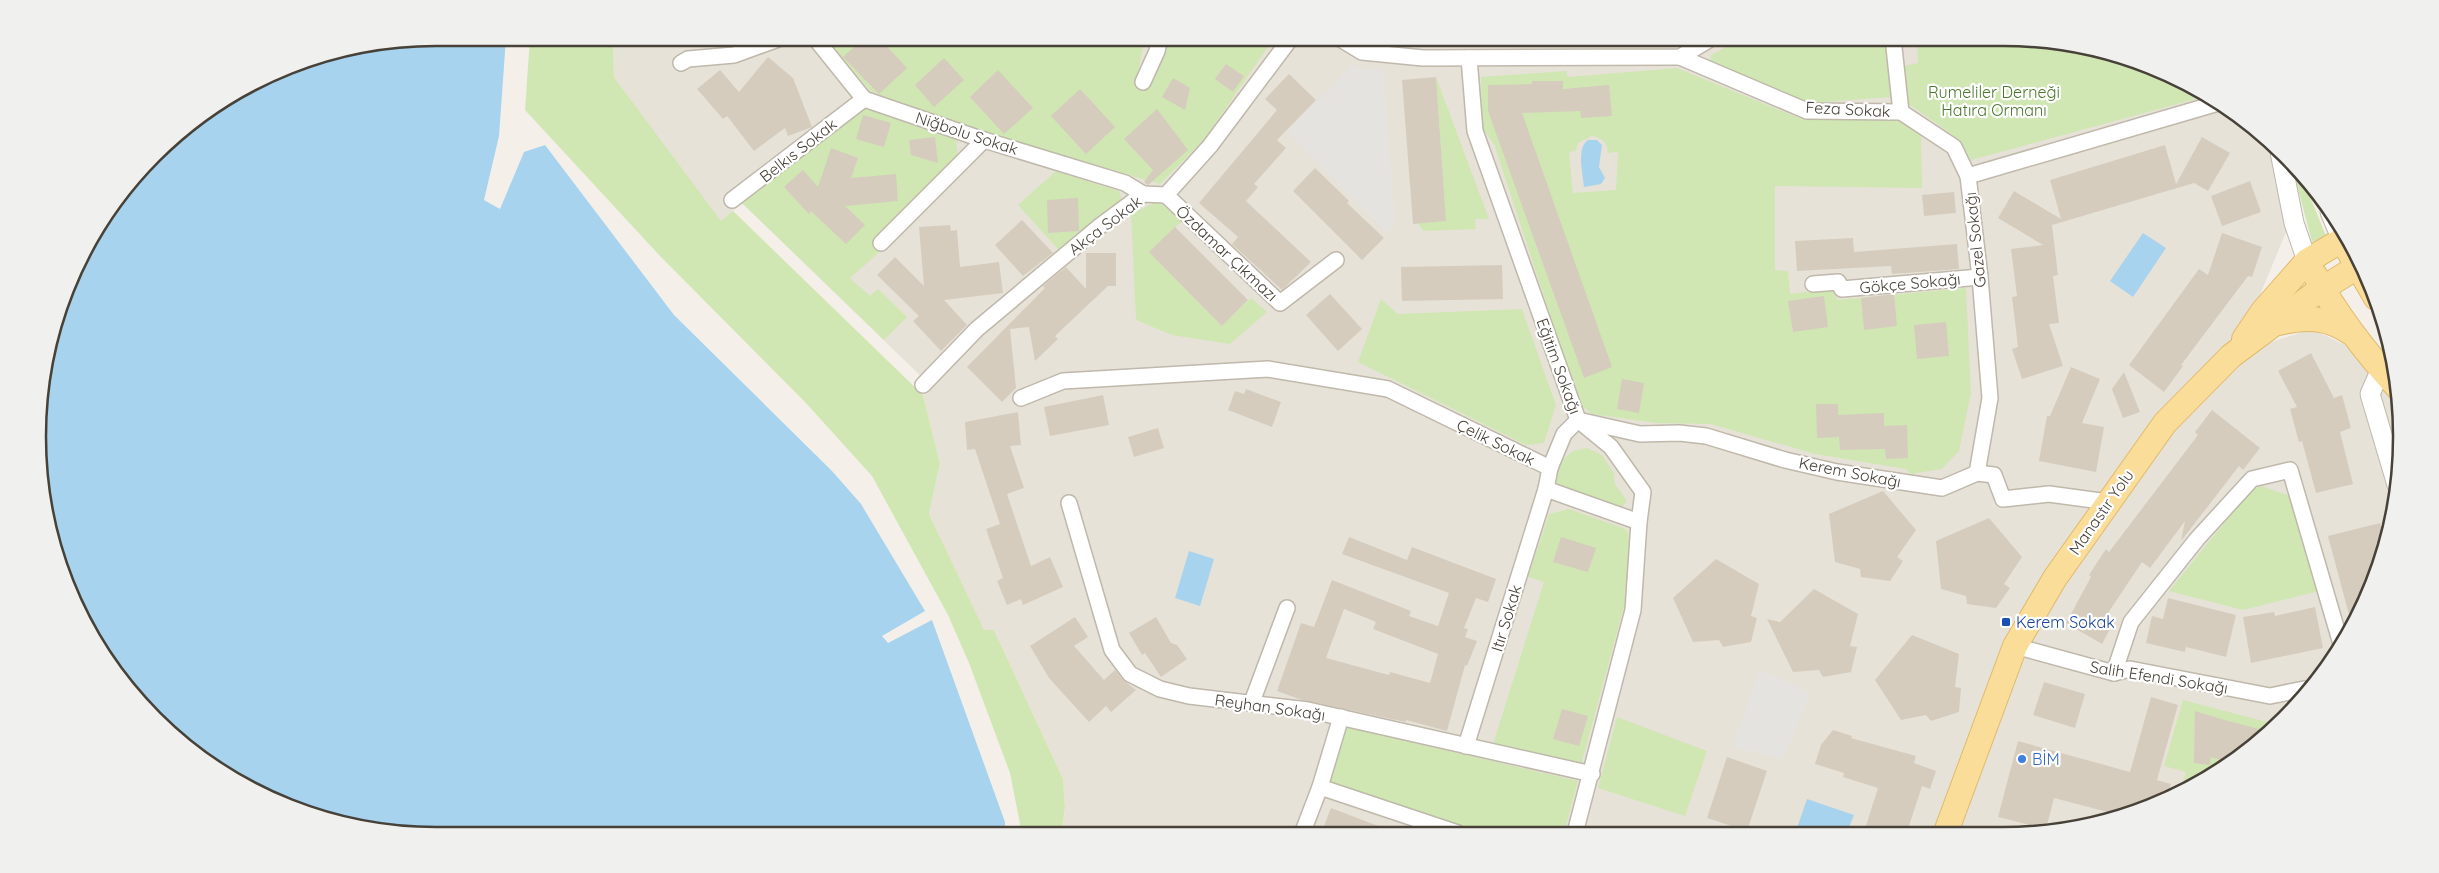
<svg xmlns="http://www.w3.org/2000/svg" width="2439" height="873" viewBox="0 0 2439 873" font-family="Quicksand,sans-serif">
	<rect width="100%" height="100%" fill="#f4f0e9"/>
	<!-- residential -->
	<path fill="#e7e2d7" d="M613,38H2002L2105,51L2179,79L2245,120L2285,157L2286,232L2236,353L2312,329L2355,350L2399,406L2401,462L2388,539L2348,636L2266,736L2179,794L2055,832L1061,834L1065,808L1063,779L994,630L984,631L929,514L940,463L923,395L931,386L742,203L721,222L614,77Z"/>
	<!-- green -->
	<g fill="#d0e7b3" fill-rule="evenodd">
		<path d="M530,38H613L614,77L721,221L733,211L923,395L940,463L929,514L984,630H994L1063,779L1065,808L1061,834H1022L1010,773L969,663L948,615L872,476L805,402L660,256L525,110Z"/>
		<path d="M824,38H1145L1136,81L1145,89L1166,38H1274L1204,140L1160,184L984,132L876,97Z"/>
		<path d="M1743,38H1887L1892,97L1809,103L1711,61V55Z"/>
		<path d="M1910,38H2003L2105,51L2179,79L2207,96L1971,160L1960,140L1909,104L1904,66L1918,63L1917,44L1911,43Z"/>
		<path d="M1677,68L1799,118L1899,121L1921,133L1922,188L1775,186V270L1788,271L1790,294L1833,289L1837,300L1966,288L1971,393L1959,451L1942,469L1911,474L1906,469L1815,454L1711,424L1656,423L1592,414L1579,403L1494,144L1482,128L1481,77L1566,71L1568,77ZM1592,136C1602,138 1607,142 1608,153L1618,152L1616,190L1573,193L1569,152L1576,151L1578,143Z"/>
		<path d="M1436,77L1489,219H1475L1476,229L1423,231L1418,223L1446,221Z"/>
		<path d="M865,108L956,138L958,159L883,249L850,278L870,296L878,289L907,317L884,340L742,203Z"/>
		<path d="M2291,162L2299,170L2326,236L2312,242Z"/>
		<path d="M1056,171L1119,191L1121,199L1059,250L1018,205Z"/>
		<path d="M1156,202L1169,207L1182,221L1150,252L1222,326L1251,298L1267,312L1230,344L1172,335L1136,320L1131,214Z"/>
		<path d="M1381,299L1398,314L1522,309L1556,405L1544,443L1526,445L1358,362Z"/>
		<path d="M1587,448L1602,455L1614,473L1615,484L1627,501L1619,510L1555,483V466L1573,451Z"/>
		<path d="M2261,486L2293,497L2319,591L2243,610L2169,591L2250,491Z"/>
		<path d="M1569,509L1626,529L1629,535L1626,599L1581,765L1493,744L1544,582L1528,577L1549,514Z"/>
		<path d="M2183,700L2267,722L2280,719L2266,736L2181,793L2186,772L2164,766Z"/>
		<path d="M1617,717L1707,751L1685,816L1598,788Z"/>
		<path d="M1346,727L1578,781L1564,833H1485L1329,782Z"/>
	</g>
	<!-- parking -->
	<g fill="#e5e3e0">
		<path d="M1352,65L1361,69L1383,70L1395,222L1387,233L1287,132Z"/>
		<path d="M1760,669L1811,693L1783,759L1732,747Z"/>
	</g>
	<!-- water -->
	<g fill="#a7d3ee">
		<path d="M436,38H506L499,136L484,200L500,209L524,152L545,145L674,315L832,471L861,504L925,611L882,636L888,643L932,620L1005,822V834L437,835L334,822L215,768L154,718L105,658L51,539L38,462L41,385L79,260L120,193L173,137L284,68L359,45Z"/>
		<path d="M1588,140H1597L1602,145L1599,167L1605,178L1601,184L1584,187C1583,173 1576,148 1588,140Z"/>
		<path d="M2143,233L2166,248L2133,297L2110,281Z"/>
		<path d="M1189,551L1214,559L1200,606L1175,598Z"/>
		<path d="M1807,799L1854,815L1847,832L1811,833L1797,828Z"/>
	</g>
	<!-- building -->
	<g fill="#d5ccbe" fill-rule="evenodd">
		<path d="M864,38H879L907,68L879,94L843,57Z"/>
		<path d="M768,57L793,78L812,127L788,136L785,128L754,151L727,116L723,119L697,89L720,70L739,92Z"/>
		<path d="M944,58L964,80L934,107L915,85Z"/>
		<path d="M1226,64L1244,76L1233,92L1215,79Z"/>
		<path d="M998,70L1033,108L1004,134L970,97Z"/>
		<path d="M1289,74L1316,100L1277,140L1286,148L1254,184L1258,187L1246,201L1311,262L1282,290L1232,244L1238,237L1199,203L1277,110L1265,99Z"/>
		<path d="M1436,77L1446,221L1413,224L1402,80Z"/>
		<path d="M1173,78L1190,88L1185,110L1162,97Z"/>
		<path d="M1532,81H1563V89L1609,85L1612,116L1581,118L1580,111L1522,113L1612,367L1584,378L1488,111V85L1532,84Z"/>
		<path d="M1080,89L1115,127L1086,154L1051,116Z"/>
		<path d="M1157,109L1188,150L1148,185L1144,182L1153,170L1124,139Z"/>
		<path d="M863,115L891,123L884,147L856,139Z"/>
		<path d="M935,137L938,163L911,155L909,140Z"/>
		<path d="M2202,137L2230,153L2208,191L2194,183L2052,225L2058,275L2053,276L2059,323L2049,324L2063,366L2022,379L2012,349L2018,347L2012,297L2017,296L2011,249L2043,245L1998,218L2014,191L2061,219L2050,180L2165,145L2176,184Z"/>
		<path d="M831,148L858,158L851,178L896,174L898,201L845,206L865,225L846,244L811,211L809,214L784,187L803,170L818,187Z"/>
		<path d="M1315,168L1349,201L1347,203L1384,238L1362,260L1293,191Z"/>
		<path d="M2250,181L2261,212L2222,226L2211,196Z"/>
		<path d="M1954,192L1956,213L1924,216L1922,195Z"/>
		<path d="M1078,198L1079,231L1048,233L1047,200Z"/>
		<path d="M1022,220L1053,253L1023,276L995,245Z"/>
		<path d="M950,225L951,231L957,230L960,267L999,262L1003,293L944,300L967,325L941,351L913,321L919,316L877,275L895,257L924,286L919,227Z"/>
		<path d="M1175,227L1248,300L1222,326L1149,252Z"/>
		<path d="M2222,233L2262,247L2252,277L2248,276L2181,365L2183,366L2164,392L2129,365L2199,269L2208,275Z"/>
		<path d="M1853,238L1854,252L1957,244L1959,269L1892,274L1891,266L1797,271L1795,241Z"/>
		<path d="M1086,253H1116V286H1108L1055,336L1058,339L1035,361L1029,327L1010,329L1016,388L1002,402L967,367L1045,288L1043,286L1066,267L1086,289Z"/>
		<path d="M1502,265L1503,299L1402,301L1401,267Z"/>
		<path d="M1330,294L1362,329L1338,351L1306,315Z"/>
		<path d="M1894,294L1897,326L1864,330L1861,298Z"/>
		<path d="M1824,296L1828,327L1793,332L1788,301Z"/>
		<path d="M1946,322L1949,356L1917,359L1914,325Z"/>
		<path d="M2311,353L2334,398L2342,395L2351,428L2340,432L2353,484L2316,493L2302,441L2299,442L2290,409L2297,407L2278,371Z"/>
		<path d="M2071,367L2100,379L2082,423L2104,427L2096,472L2039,461L2047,416H2050Z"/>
		<path d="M2124,372L2140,412L2123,418L2112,389Z"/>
		<path d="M1622,379L1644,383L1639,413L1617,409Z"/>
		<path d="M1246,389L1281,402L1272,427L1228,410L1235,391L1244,394Z"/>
		<path d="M1103,395L1109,425L1050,436L1044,407Z"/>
		<path d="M1816,404H1838V415L1884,413V426L1907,425L1908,458L1886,459L1885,449L1840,450L1839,437L1817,438Z"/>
		<path d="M2212,410L2260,448L2243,470L2239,466L2181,541L2185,521L2150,568L2142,562L2106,616L2115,620L2102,644L2066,623L2091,577L2089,575L2106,549L2109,552L2198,435L2195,432Z"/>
		<path d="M1018,412L1021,445L1010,446L1024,488L1007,494L1031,566L1050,557L1063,587L1023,605L1021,599L1007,605L997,581L1003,578L986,529L1000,524L975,449L967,450L965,422Z"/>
		<path d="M1158,428L1164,448L1134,457L1128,437Z"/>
		<path d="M1883,491L1916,530L1897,557L1903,561L1890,581L1861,577L1860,569L1835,562L1829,514Z"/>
		<path d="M1989,518L2022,557L2004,584L2010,588L1996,608L1967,604L1966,596L1941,589L1936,541Z"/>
		<path d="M2380,523L2386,545L2352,626L2328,536Z"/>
		<path d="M1349,537L1407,560L1412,547L1496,579L1488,602L1476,598L1464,628L1468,629L1465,637L1477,641L1467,666L1465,665L1447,731L1406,720V722L1302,700L1277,691L1301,623L1314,627L1332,580L1411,611L1409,616L1438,626L1449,593L1342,554ZM1344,609L1376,622L1373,629L1438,654L1430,683L1390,672L1389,675L1326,658Z"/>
		<path d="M1561,537L1596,548L1588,572L1553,562Z"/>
		<path d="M1716,559L1759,584L1751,616L1757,618L1751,642L1723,647L1719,640L1693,642L1673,598Z"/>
		<path d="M1814,589L1858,614L1850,646L1857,647L1851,672L1823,677L1819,670L1793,672L1767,619L1780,622Z"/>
		<path d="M2168,598L2236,615L2226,657L2186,647L2185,652L2146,643L2152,616L2163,619Z"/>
		<path d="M2315,607L2323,648L2251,663L2243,617L2274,612L2275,616Z"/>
		<path d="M1075,617L1088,637L1074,646L1104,680L1115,670L1123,680L1136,690L1111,712L1106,706L1089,722L1049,678L1030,646Z"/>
		<path d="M1156,617L1171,643L1177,645L1187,659L1161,677L1145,653L1142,655L1129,633Z"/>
		<path d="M1912,635L1959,654L1955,687L1961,688L1959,712L1931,721L1926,715L1901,720L1875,680Z"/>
		<path d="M2044,682L2085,694L2075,728L2033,715Z"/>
		<path d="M2151,697L2178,705L2157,780L2171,784L2167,798L2115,814L2054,798L2046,829L1998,817L2018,741L2130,772Z"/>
		<path d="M1562,709L1588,716L1579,746L1553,739Z"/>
		<path d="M2195,711L2221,719L2270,732L2228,762L2211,757L2210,765L2194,763Z"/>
		<path d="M1833,730L1852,736L1851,738L1916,756L1914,763L1936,771L1930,789L1922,786L1907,832H1864L1878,788L1843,777L1844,773L1815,764L1821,745Z"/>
		<path d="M1727,757L1767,771L1747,831L1707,818Z"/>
		<path d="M1331,808L1394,832V833L1321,834Z"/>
	</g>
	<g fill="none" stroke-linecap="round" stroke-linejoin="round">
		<defs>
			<g id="minor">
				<path d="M815,38L864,99L984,140L1125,183L1143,194"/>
				<path d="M1339,38L1362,52L1423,58L1680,57L1712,38"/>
				<path d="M1893,38L1901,112"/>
				<path d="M1680,57L1807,111L1901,112L1954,147L1968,176L1980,277L1990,398L1977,473"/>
				<path d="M1469,58L1475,131L1578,420L1611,447L1643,492L1639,522L1633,610L1575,833"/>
				<path d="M681,63L688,59L734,55L781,38"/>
				<path d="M1143,82L1157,51L1160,38"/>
				<path d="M1968,176L2218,103"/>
				<path d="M1166,195L1280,303L1336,260"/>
				<path d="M732,200L864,99"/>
				<path d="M881,243L984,140"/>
				<path d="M1813,284L1838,282L1842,289L1980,277"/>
				<path d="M923,385L977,329L1100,226L1143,194L1166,195L1210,146L1291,38"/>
				<path d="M1021,398L1063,381L1268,369L1388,389L1550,468L1546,489L1639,522"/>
				<path d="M1550,468L1564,434L1578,420L1640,434L1679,433L1706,436L1785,460L1837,472L1942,488L1977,473L1994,475L2003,499L2049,494L2108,502"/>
				<path d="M1069,503L1112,650L1130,674L1160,689L1189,696L1308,710L1592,774"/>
				<path d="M2015,646L2114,673L2130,669L2270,696L2304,689"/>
				<path d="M2114,673L2131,622L2197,539L2252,479L2290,470L2341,644"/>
				<path d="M1252,702L1287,608"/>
				<path d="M1466,746L1546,489"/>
				<path d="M1320,787L1458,833"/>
				<path d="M1302,834L1320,787L1341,717"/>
			</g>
			<g id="tertiary">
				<path d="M2280,152L2294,223L2307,261"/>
				<path d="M2330,212L2342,240"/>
				<path d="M2381,369L2370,394L2397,485"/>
			</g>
			<g id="primary">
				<path d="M2315,275C2337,315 2367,354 2398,388"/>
				<path d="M2279,323C2305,316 2328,317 2351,333"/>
				<path d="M2244,339L2263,311L2307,261L2342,240L2376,298"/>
				<path d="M1946,832L2015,646L2055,578L2165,423L2231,356L2314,294L2357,267"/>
			</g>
		</defs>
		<!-- minor casing -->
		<use href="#minor" stroke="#bfb8ab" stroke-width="18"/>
		<!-- tertiary casing -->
		<use href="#tertiary" stroke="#bfb8ab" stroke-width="21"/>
		<!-- primary casing -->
		<use href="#primary" stroke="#e0ba6a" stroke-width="26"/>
		<!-- minor -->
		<use href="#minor" stroke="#fff" stroke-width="15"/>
		<!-- tertiary -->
		<use href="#tertiary" stroke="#fff" stroke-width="19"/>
		<!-- primary -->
		<use href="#primary" stroke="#fbdd9a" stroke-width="24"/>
	</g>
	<!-- markers -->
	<rect fill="#1a4fb4" stroke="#fff" stroke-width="2" x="2001" y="617" width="10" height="10" rx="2.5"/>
	<circle fill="#3f7fe0" stroke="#fff" stroke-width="2" cx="2022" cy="759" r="5"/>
	<g text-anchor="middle" stroke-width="4.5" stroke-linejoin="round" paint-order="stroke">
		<!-- park labels -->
		<g font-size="16" fill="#4a772c" stroke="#fff">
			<text x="1994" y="98">Rumeliler Derneği<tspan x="1994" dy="18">Hatıra Ormanı</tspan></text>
		</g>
		<!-- street labels -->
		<g font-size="16" fill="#474137" stroke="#fff">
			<text transform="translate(1848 109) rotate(3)" y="6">Feza Sokak</text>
			<text transform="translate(967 133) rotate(18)" y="6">Niğbolu Sokak</text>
			<text transform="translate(798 150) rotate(-38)" y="6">Belkıs Sokak</text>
			<text transform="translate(1105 225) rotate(-37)" y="6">Akça Sokak</text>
			<text transform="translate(1975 240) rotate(-96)" y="6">Gazel Sokağı</text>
			<text transform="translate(1227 253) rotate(43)" y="6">Özdamar Çıkmazı</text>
			<text transform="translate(1910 283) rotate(-5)" y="6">Gökçe Sokağı</text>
			<text transform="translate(1559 366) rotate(70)" y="6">Eğitim Sokağı</text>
			<text transform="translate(1496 442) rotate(26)" y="6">Çelik Sokak</text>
			<text transform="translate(1850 472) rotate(11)" y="6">Kerem Sokağı</text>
			<text transform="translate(2101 512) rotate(-55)" y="6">Manastır Yolu</text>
			<text transform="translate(1506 618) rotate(-73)" y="6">Itır Sokak</text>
			<text transform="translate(2159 677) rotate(9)" y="6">Salih Efendi Sokağı</text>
			<text transform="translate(1270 707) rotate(8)" y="6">Reyhan Sokağı</text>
		</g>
		<!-- transit labels -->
		<g font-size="16" fill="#164399" stroke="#fff" text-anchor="start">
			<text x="2016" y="628">Kerem Sokak</text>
		</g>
		<!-- shop labels -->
		<g font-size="16" fill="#366cbe" stroke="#fff" text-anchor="start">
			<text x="2032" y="765">BİM</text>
		</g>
	</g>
	<!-- crop -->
	<path d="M0 0H2439V873H0ZM436 46H2003A390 390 0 0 1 2393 436V437A390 390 0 0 1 2003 827H436A390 390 0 0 1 46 437V436A390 390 0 0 1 436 46Z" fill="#f0f0ef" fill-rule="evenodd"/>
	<path fill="none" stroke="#474137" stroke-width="2.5" d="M436 46H2003A390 390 0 0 1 2393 436V437A390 390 0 0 1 2003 827H436A390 390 0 0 1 46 437V436A390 390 0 0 1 436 46Z"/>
</svg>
